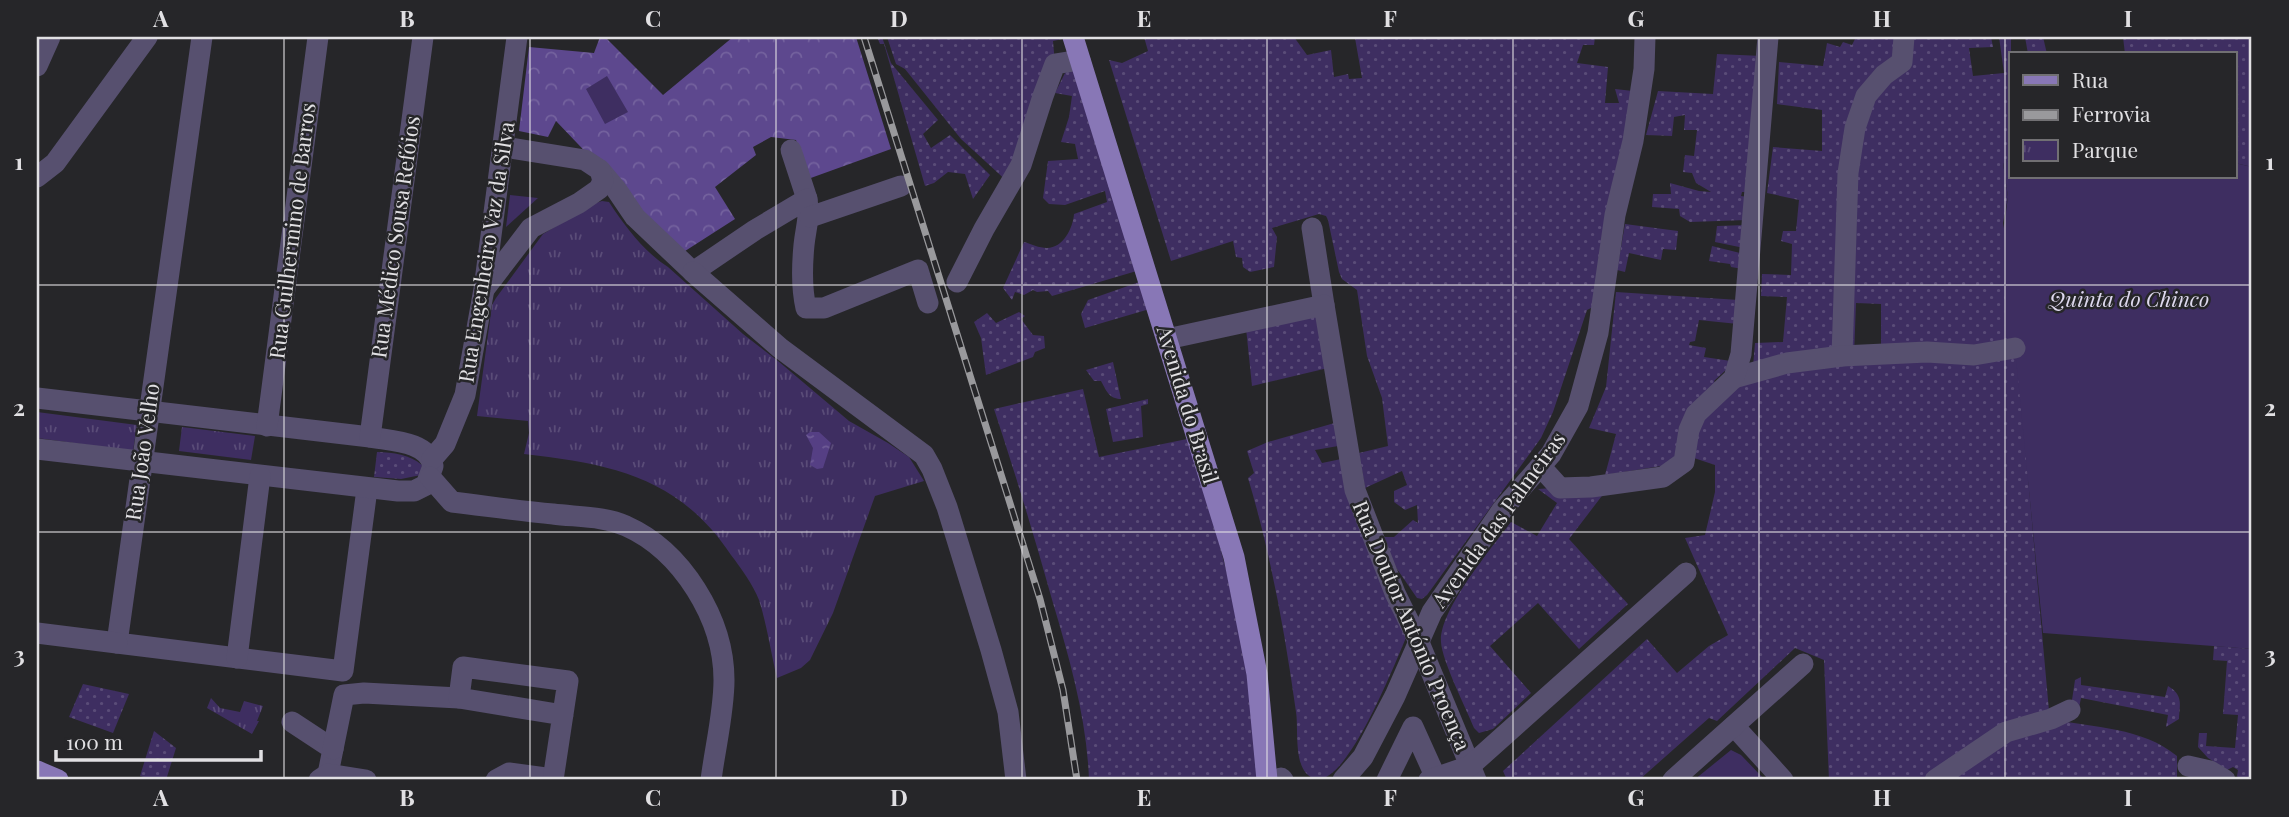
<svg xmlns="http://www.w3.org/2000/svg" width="2289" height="817" viewBox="0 0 2289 817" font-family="'Playfair Display',serif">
	<defs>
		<pattern id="grass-dots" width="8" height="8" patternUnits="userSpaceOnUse" patternTransform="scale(1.75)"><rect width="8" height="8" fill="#3e2e61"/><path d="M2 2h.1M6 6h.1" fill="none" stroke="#5a4c78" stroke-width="1.8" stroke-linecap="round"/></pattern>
		<pattern id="forest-crowns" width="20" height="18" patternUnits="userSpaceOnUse" patternTransform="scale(1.75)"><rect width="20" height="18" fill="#5d488e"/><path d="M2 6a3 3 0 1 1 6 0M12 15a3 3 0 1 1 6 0" fill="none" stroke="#74629e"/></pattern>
		<pattern id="park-tufts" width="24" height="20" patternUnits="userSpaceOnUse" patternTransform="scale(1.75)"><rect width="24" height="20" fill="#3e2e61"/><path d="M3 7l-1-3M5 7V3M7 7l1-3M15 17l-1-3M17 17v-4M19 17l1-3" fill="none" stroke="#5a4c78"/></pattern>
		<pattern id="water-ripples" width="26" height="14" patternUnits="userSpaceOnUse" patternTransform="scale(1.75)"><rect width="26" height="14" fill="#553f84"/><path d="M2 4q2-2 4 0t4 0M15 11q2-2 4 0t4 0" fill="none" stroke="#6d5a95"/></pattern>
	</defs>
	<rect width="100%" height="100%" fill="#262629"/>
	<!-- grass -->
	<g fill="url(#grass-dots)" fill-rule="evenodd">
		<path d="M877,37H882L891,63L938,120L923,134L931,148L950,135L990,175L973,199L965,174L948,172L934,183L925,186L884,44H880Z"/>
		<path d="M887,37H1073L1053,41L1055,64L1010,184L961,139L905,69L896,64Z"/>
		<path d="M1144,37H1294L1307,55L1331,50L1334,77L1348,74L1349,79L1362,78L1355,38L1595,37L1594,45H1583L1577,63L1608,67L1605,103H1619L1615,89L1633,91L1597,305L1587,310L1553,412L1541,438L1427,595L1422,599L1417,598L1395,566L1383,537H1394L1413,520L1418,523L1417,505L1405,510L1394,502V491L1407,485L1402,471L1365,488L1359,453L1388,446L1382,398L1367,356L1357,290L1342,279L1339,272L1328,220L1326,216L1319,214L1272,228L1277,237L1274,267L1250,272L1243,267L1242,258L1236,257L1233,241L1171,261L1109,60L1122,63L1148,51Z"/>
		<path d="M1856,37H1991L1993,47L1969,48L1973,76L2004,73L1999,37H2011V161L2003,163L2008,197L2003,223L2025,349L2028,477L2049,711L2051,719C2094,728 2142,727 2177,756V780H1829L1824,660L1795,648L1717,721L1709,718L1639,780H1507L1503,771L1647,639L1677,673L1709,646L1728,635L1685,538L1705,535L1715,492V465L1691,457L1693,434L1710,408L1752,378L1755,343L1783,342L1787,297L1761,296L1762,274L1791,275L1792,244L1781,241L1783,231H1796L1799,200L1767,193L1773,147L1822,151V110L1777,104L1779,62L1823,66L1827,43L1840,47L1843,42L1852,45ZM1856,303L1881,304V354L1854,356Z"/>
		<path d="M2025,37H2043L2047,54H2028Z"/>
		<path d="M2123,37H2252V167L2235,163V54H2125Z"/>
		<path d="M1717,54L1762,56L1749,192H1742L1741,196L1748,197L1747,220L1690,222L1680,216L1679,209L1652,207L1653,194H1671L1670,183L1699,191L1711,192L1696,183L1692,173L1683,172L1685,155L1694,156L1697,130H1684L1685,115L1674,117L1672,136L1646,135L1658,91L1713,94Z"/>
		<path d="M1078,67L1140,270L1052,296L1048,291L1037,292L1033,290L1024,295L1015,292L1012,300L1003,288L1024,242C1031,244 1039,248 1047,248C1063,248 1073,228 1074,214L1107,202L1105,191L1065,205L1049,204L1043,198L1048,161L1078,159L1075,144L1061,142L1069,117L1072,96L1055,93L1067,69Z"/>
		<path d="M1625,224L1678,231L1676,250L1663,249L1661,260L1629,253L1625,272L1617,270Z"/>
		<path d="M1746,225L1744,248L1715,242L1717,226Z"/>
		<path d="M1712,246L1744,254L1743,269L1731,267L1730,264L1709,261Z"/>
		<path d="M1142,281L1153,308L1085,328L1081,314L1088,300Z"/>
		<path d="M1616,292L1739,300L1738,324L1699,320L1695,341L1690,342L1689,345L1706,348L1704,357L1731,361L1728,368L1714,381L1718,387L1674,464L1605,475L1616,434L1589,428L1606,387Z"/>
		<path d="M1019,312L1025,316L1021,319L1033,335L1044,336L1045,348L1035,352L1033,357L986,375L981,338L974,322L987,313L996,323Z"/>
		<path d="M1318,312L1328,368L1252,386L1246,328Z"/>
		<path d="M1113,362L1121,399C1109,399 1106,390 1101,381H1094L1086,370Z"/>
		<path d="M1083,389L1099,457L1192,438L1242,632L1259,780H1089C1087,720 1070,660 1053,603C1035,538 1015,473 994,409Z"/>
		<path d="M1148,399V404L1141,406L1143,437L1113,442L1106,409Z"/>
		<path d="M1338,422L1344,445L1315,450L1322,463L1346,458L1411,626C1399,653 1349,785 1316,779C1292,774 1299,730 1296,712C1285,633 1271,555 1248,478L1254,473L1247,451L1268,442Z"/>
		<path d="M377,452C393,452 410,455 422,465L421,475L401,479L374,477Z"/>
		<path d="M1611,484L1569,539L1628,604L1579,649L1538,603L1490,646L1531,693L1493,729L1479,733L1474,728C1466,708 1442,661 1441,642C1439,610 1491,549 1511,522L1537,536L1557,503L1538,489Z"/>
		<path d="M2214,646L2252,649V780H2240L2237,776L2238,770L2233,767L2227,770L2208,758L2198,747L2199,733H2207L2206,746L2235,748L2238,715L2223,714L2227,661L2213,660Z"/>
		<path d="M2081,677V685L2165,697L2168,686C2183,695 2180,703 2179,719L2166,727L2168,715L2081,698L2079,708L2072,700L2075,680Z"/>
		<path d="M83,684L129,694L113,733L69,717Z"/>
		<path d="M154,731L176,748L166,780H154L140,776Z"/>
	</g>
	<!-- forest -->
	<path fill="url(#forest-crowns)" d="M600,37H605L663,95L733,37H856L891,149L808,179L796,140L771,137L753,147L756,155L715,187L735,219L682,253L556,121L548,137L519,131L529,47L594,53Z"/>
	<!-- park -->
	<g fill="url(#park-tufts)">
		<path d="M602,201L609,202C624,225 644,252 668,267L743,334L778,361L849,421L888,443L909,457L924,481L875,496L833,613L810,660L801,668L777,678C771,653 767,625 759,600C753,585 741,568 731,555C679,477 612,464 524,454L529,433L528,421L477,416L492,305L496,298L543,234L593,204Z"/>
		<path d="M37,412L137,425L133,451L37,438Z"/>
		<path d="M182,427L255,436L251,460L179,451Z"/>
		<path d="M211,698L220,708L240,712L244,701L263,706L257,721H259L252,734L207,708Z"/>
	</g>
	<!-- garden -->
	<g fill="#3e2e61">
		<path d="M607,76L628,112L605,124L586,89Z"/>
		<path d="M2011,161V177H2235V163L2252,167V649L2043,633L2015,348L2008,339L2004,329L2005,283L2002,241L2008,197L2003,162Z"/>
		<path d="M510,195L538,198L506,227Z"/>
		<path d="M1731,750L1741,755L1765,780H1694Z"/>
	</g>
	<!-- water -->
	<path fill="url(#water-ripples)" d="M810,432H819L831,443L823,468L817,469L810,465L813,448L806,435Z"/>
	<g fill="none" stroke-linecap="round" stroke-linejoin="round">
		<!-- minor -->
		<g stroke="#57506f" stroke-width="21">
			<path d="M202,37L117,643L343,671L367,489"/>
			<path d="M37,66L50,37"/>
			<path d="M791,150L807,199"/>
			<path d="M600,170L616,189L635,217L693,272L755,230L807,199C810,219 806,226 804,245C802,266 801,287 806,308H824L918,270L928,303"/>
			<path d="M37,177L55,163L147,37"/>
			<path d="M810,217L901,186"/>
			<path d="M1312,228L1324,305"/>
			<path d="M693,272L780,348L924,455L932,469L947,507L991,650L1008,712L1016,780"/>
			<path d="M957,282L984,229L1021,165L1043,96L1055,64L1080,60"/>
			<path d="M485,288L531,228L579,203L599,189L603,181L600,170L585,160L504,147"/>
			<path d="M1167,339L1324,305L1355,490L1395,593L1418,640L1476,780"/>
			<path d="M1842,356L1848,173L1855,128L1866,96L1884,75L1902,62L1904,37"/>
			<path d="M1734,378L1787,363L1842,356L1927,352L1974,355L2015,348"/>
			<path d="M37,398L370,437C390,441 428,441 433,466L426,485L414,491H398L37,449"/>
			<path d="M267,426L318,37"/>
			<path d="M370,437L423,37"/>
			<path d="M432,459L445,444L465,395L484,289L517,37"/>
			<path d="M1541,467L1560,488L1591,487L1663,477L1684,462L1689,430L1696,414L1734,378L1741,354L1768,37"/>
			<path d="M430,477L452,502C486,506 519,511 553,514C576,517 605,516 626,526C682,551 724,619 724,680C724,712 715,748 711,780"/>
			<path d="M37,633L117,643"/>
			<path d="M237,658L260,476"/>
			<path d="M292,722L333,749L328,774"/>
			<path d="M1734,726L1783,780"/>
			<path d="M333,749L344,695L364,693L459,698"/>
			<path d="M2188,766L2210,771L2225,780"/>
			<path d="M1281,778L1283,780"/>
			<path d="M319,780L328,774L366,780"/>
			<path d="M496,780L509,773L553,779"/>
			<path d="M553,780L568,681L463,667L459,698L563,715"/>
			<path d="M1343,780L1363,757L1395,696L1432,612L1502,510L1551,454L1578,406L1598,333L1615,215L1633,141L1644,69L1645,37"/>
			<path d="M1387,780L1413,727L1436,778"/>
			<path d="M1429,780L1470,766L1686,573"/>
			<path d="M1673,780L1803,664"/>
			<path d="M1935,780L2006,732L2051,719L2070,710"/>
		</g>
		<!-- major -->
		<g stroke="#8877b6" stroke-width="21">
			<path d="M1073,37L1234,557L1257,674L1267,780"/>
			<path d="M37,771L58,780"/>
		</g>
		<defs>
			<path id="rail" d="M864,37L1040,599L1063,690L1077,780"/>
		</defs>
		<!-- rail casing -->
		<use href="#rail" stroke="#99999c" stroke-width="7"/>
		<!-- rail -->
		<use href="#rail" stroke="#262629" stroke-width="4.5" stroke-dasharray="13" stroke-linecap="butt"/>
	</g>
	<!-- grid -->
	<path fill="none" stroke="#e1e0e3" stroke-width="2" stroke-opacity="0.55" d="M284,37V780M530,37V780M776,37V780M1022,37V780M1267,37V780M1513,37V780M1759,37V780M2005,37V780M37,285H2252M37,532H2252"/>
	<g text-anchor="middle" stroke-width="5" stroke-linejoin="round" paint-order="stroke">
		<!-- street labels -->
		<g font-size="21" fill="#e1e0e3" stroke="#262629">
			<text transform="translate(293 231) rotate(-83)" y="7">Rua Guilhermino de Barros</text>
			<text transform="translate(396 237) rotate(-82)" y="7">Rua Médico Sousa Refóios</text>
			<text transform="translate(487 252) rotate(-81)" y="7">Rua Engenheiro Vaz da Silva</text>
			<text transform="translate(1187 405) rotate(73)" y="7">Avenida do Brasil</text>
			<text transform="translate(143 452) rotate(-82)" y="7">Rua João Velho</text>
			<text transform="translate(1499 520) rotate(-54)" y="7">Avenida das Palmeiras</text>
			<text transform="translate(1411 626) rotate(67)" y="7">Rua Doutor António Proença</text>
		</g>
		<!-- park labels -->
		<g font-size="21" font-style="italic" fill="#ded9ee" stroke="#262629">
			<text x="2129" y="307">Quinta do Chinco</text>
		</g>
	</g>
	<!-- border -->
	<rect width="2289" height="817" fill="none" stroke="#262629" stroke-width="77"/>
	<!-- legend -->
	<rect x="2009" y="52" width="228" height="126" fill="#262629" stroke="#717073" stroke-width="2"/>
	<rect x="2023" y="75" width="35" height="10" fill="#8877b6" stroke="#717073" stroke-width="2"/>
	<text x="2072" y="88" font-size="21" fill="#e1e0e3">Rua</text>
	<rect x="2023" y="110" width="35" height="10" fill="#99999c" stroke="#717073" stroke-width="2"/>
	<text x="2072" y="122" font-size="21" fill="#e1e0e3">Ferrovia</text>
	<rect x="2023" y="140" width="35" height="21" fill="url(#park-tufts)" stroke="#717073" stroke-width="2"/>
	<text x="2072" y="158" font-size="21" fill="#e1e0e3">Parque</text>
	<!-- scale -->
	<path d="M56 750v10h205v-10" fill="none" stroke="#e1e0e3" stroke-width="3.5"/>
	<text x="66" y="750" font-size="21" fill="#e1e0e3" stroke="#262629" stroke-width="5" paint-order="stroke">100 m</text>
	<rect x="38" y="38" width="2212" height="740" fill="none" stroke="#e1e0e3" stroke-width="2.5"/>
	<g font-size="23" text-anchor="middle" font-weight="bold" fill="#e1e0e3">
		<text x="161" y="27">A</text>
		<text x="407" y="27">B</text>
		<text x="653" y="27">C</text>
		<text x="899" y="27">D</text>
		<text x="1144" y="27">E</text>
		<text x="1390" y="27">F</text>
		<text x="1636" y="27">G</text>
		<text x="1882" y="27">H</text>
		<text x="2128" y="27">I</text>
		<text x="19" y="170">1</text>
		<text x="2270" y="170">1</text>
		<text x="19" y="416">2</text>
		<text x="2270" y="416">2</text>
		<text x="19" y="663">3</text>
		<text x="2270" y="663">3</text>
		<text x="161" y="806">A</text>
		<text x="407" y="806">B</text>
		<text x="653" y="806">C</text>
		<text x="899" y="806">D</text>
		<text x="1144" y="806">E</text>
		<text x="1390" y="806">F</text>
		<text x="1636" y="806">G</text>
		<text x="1882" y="806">H</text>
		<text x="2128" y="806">I</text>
	</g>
</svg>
